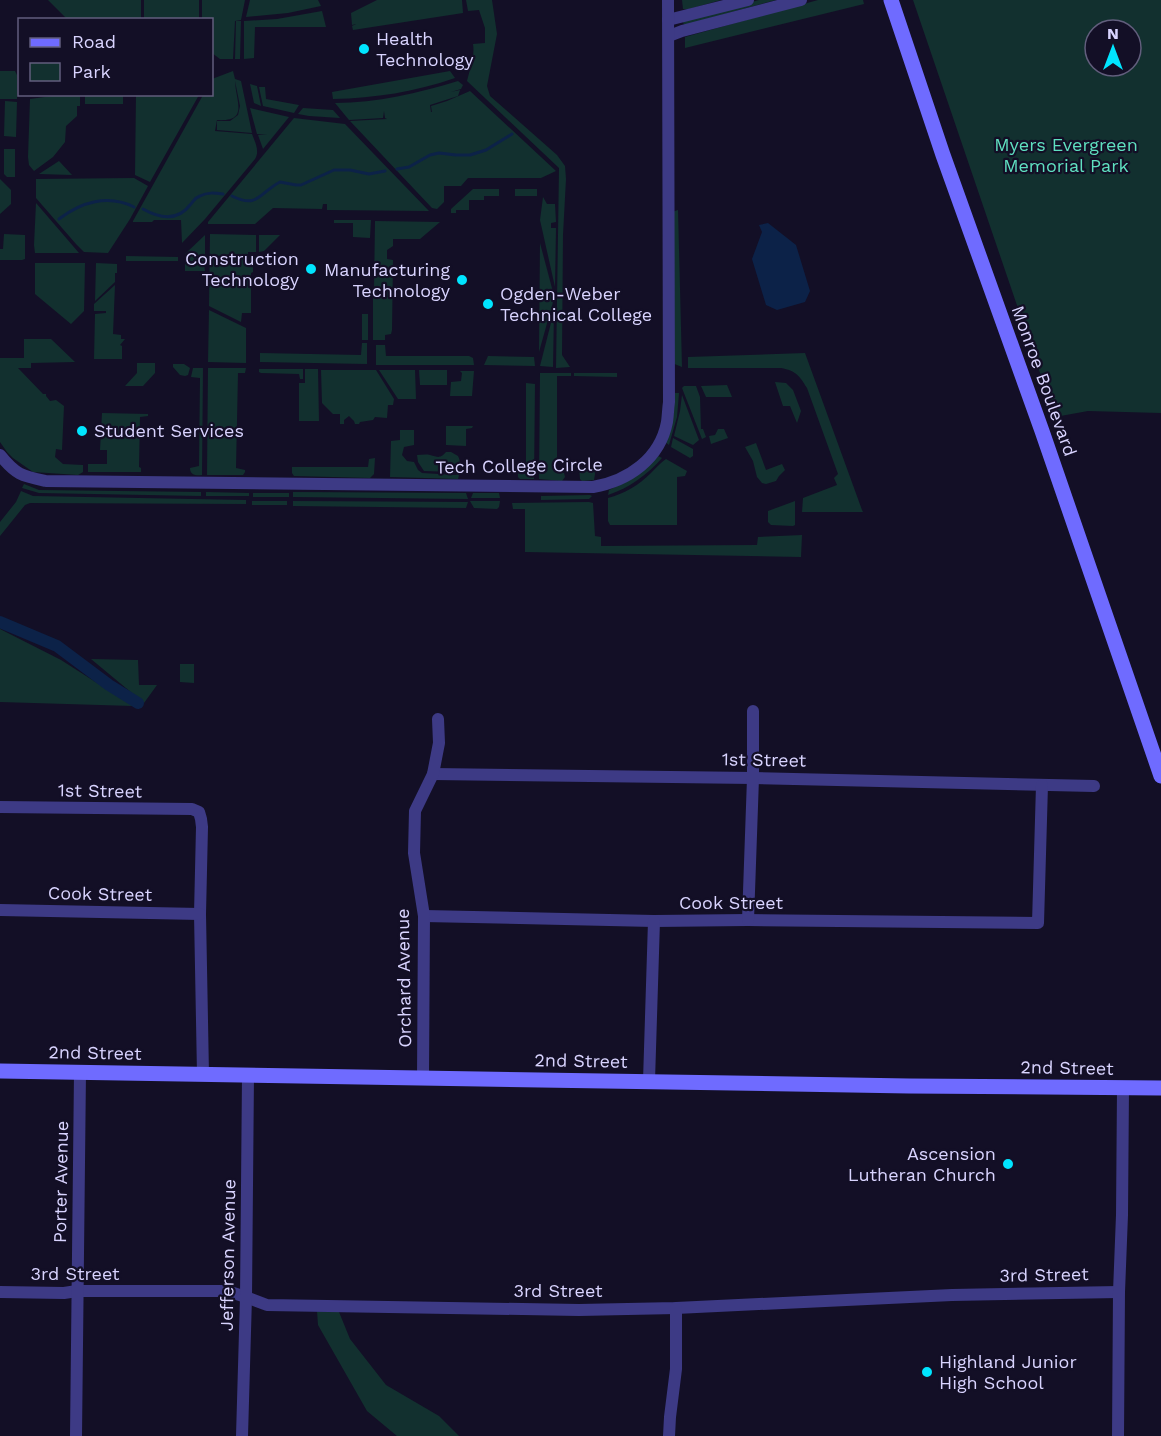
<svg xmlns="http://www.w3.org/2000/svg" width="1161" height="1436" viewBox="0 0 1161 1436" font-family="'Work Sans',sans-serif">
	<rect width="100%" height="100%" fill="#130f26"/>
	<!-- green -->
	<g fill="#12302f" fill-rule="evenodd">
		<path d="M48,0H141V19H67Z"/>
		<rect x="144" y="0" width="55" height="19"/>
		<path d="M202,0H245L241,20L235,21L233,59H220L212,53V20L202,19Z"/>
		<path d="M250,0H318L321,6L288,13L246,17Z"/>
		<path d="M377,0H462L463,13L353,30L352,26L356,24L352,25L351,13Z"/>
		<path d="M466,0H492L497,34L487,86L490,96L557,155L565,166L566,179L563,235L562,355L570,367L556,368L559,168L467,81C470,69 475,56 473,44L485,43V28L479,10L468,11Z"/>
		<path d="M682,0H721L689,9H683Z"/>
		<path d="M759,0H776L685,25L683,23L684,20Z"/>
		<path d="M818,0H863L864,4L685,48V37Z"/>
		<path d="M913,0H1161V413L1088,411L1055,417ZM1095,30H1131V66H1095Z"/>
		<path d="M322,11L326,27H255L254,58L244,59V21L277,19Z"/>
		<path d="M236,21H241L240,59H235Z"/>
		<path d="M0,71H15L17,75V99H0Z"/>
		<path d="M233,71L235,79L241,81L252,133L217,130V121H230L238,115L240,106L235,81C236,102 249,122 217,120L215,131L252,134C255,142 260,151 255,159L205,219L182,243L181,220H154L152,222H133V221L203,95L212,94V79Z"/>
		<path d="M450,71L455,78C414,92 376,98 333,99L332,92Z"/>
		<path d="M458,81L463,85L461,89L451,92L460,90L458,96L430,105L431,112H432L431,106L447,101L470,91L556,171L541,178H468L461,186H444V202L437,209L432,208L350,121L387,119L385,118L384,111L383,118L349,120L335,103C377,103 418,93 458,81Z"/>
		<path d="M250,84L257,86L261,106L254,103Z"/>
		<path d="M259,87H265L266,99L299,105L294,113L263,106Z"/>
		<path d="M59,95H80V106H77V116L66,126L65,142L53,157L34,171L29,165L28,157L30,99Z"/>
		<rect x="85" y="95" width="38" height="9"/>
		<path d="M136,95H199L150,182L135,175Z"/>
		<path d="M5,101L17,102L16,137L4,136Z"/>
		<path d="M250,108L289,117L263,149L258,135H267L257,134Z"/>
		<path d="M303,108L333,110L340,118L309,116L298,114Z"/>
		<path d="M294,118L345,124L429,211L327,210V204H323L322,209L273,208L255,224H208V222Z"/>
		<path d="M4,149H15V177H7L4,174Z"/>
		<path d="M59,161L72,175L39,174Z"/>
		<path d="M134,178L148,186L130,219L108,253L84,252L76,244L36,198V179Z"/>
		<path d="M0,179L11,190V204L0,214Z"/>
		<path d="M473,189H499V196H484V200H469V210H456V213H451V209Z"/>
		<rect x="515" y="189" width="22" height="7"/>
		<path d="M543,197L547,204H555L556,222L551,223V228H556L555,287L540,220Z"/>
		<path d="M36,203L79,253H35L34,245Z"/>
		<path d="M678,210L682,367L672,363V212Z"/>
		<path d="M334,220H371L370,238L353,237V223H334Z"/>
		<path d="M375,221L440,222L420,239H393V246L387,250V259L393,260L392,330L391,334L385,335V340H373V297L379,296V290H374Z"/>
		<path d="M4,234L25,235V259L22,260H0V249H3Z"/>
		<path d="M210,234L256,235V252H248V265L253,266V272L251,273V313H242L241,322L209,306Z"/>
		<path d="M205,235V261H185V254Z"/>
		<path d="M259,235H280L264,251L259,252Z"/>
		<path d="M540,243L553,292V302L539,352Z"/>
		<path d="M126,256L178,257V261H126Z"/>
		<path d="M35,263H85L84,311L71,324L35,294Z"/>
		<path d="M96,263L117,264V273H115V282L95,301Z"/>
		<path d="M185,264H204L205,271H185Z"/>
		<path d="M115,285L113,334L121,335V339H125L120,345L122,346V359H94L95,314L106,313V311H94V304Z"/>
		<path d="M209,310L246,328V363L208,362Z"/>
		<path d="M554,311L553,367L540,366Z"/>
		<rect x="362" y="314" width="6" height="26"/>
		<path d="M24,339H51L75,362L31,363V368H18L43,394H46V396L50,401L56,400L64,406L62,450L56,449L55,457L63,464L83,465V472L78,475L33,472L13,458L7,452L0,442V358H24Z"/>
		<path d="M362,343H367V364L260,362V353L361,355Z"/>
		<path d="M376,345H385L386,356H469L473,358L474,365H376Z"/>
		<path d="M805,353L862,510L863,512H802L803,498L837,485L834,478L838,474L807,388C799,375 796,371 781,368H688V357Z"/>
		<path d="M488,356L534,357L535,366L484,365Z"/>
		<path d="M137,363H155V373L143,386H125L137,373Z"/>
		<path d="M173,364H184L190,368L188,375L185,376L180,375L173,367Z"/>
		<path d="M193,368H203L202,475C196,476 190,475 190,468L199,466L200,378L191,377Z"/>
		<path d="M208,368H246L245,373H238L236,468L245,470V472L243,475H207Z"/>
		<path d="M259,369H303V379H300L299,374L261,373L259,372Z"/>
		<path d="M305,369H318L319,421H299V383H305Z"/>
		<path d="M321,370H376L394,399L393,405H388L387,418L375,417L373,420L360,422L359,424H355L354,421L349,416L344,420V424H340V414H333L322,403Z"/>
		<path d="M379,370H415L416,399H398Z"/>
		<path d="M419,370H447V385H420Z"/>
		<path d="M460,371H474L472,396H450L451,382L461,381L462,373Z"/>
		<path d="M540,373H571V376H557V472L564,473L565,477L562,481L539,479Z"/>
		<path d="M574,373H617V377L574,376Z"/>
		<path d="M775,382L786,383L793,390L801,411L797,423L790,406H783Z"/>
		<path d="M526,383L535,384L534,479H520L518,477V471L526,470Z"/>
		<path d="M727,385L732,397H706L701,386Z"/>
		<path d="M684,386H696L700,397L701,429H703L706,437L702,439L682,388Z"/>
		<path d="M675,393H679L677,417L669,445L665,442L673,415Z"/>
		<path d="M682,395L699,440L693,445L674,436L680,411Z"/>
		<path d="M102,413L148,414V416L140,417L139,467L141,468V472H88V464H107V450H100Z"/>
		<path d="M446,426H473L472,428L466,429V446L446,445Z"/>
		<path d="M718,429H724L728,438L711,444L709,436L715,435Z"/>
		<path d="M400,430H414V445L404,447L402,455L407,461L414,462L418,470L422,473L456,475L460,472L463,467V474L459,475L458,479L390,477L391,441L400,440Z"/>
		<path d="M673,438L693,449V456L690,458L671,447Z"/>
		<path d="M756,443L766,470L782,464L785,470L779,476L776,481L766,484L762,483L757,477L753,461L745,447Z"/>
		<path d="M446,452H451L458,456C461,462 461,469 455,472L424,471L418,462L417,455C421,455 426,454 430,455C438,457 440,459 446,452Z"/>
		<path d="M658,456L662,458C647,475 629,488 608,495L609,490C629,481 643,472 658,456Z"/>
		<path d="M375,458L374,474L370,478L294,476L292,473V467H368L369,459Z"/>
		<path d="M666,459L687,471L685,476L677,477V525H610L608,521V498C624,494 639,485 651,473C656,468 660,463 666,459Z"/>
		<path d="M579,467H594L595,474L594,480L582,481L580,479Z"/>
		<path d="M24,484L39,490L201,492V496L39,493L22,488Z"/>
		<path d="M21,491L33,496L246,500V504L30,503L25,505L0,536V522L16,502Z"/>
		<path d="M206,492L249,493V496H206Z"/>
		<path d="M293,492L466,493L468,499L293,497Z"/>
		<rect x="253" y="493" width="36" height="4"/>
		<path d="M473,493H499L500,498H471Z"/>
		<path d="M590,495L592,496L589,499L541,500V496Z"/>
		<rect x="252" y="501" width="35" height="4"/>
		<path d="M293,501L468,502L466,508L293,506Z"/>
		<path d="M470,501H500L499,507L497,509L474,508Z"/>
		<path d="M795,501V525L793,526L771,525L768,522V511Z"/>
		<path d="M589,502L593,503L595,536L601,537V546L757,545L758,537L802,535L801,557L525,552V509H513L512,503Z"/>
		<path d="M0,629L61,660L133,706L0,702Z"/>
		<path d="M91,659L138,660L139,685H157L144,703Z"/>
		<path d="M180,664H194V683L180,682Z"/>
		<path d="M317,1311L339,1312L350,1339L386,1385L439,1416L459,1436H397L367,1411L318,1325Z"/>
	</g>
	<!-- water -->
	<path fill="#0c2248" d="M768,223L796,245L810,291L805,302L777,310L766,305L752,259L762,232L759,225Z"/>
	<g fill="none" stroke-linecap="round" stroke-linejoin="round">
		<!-- stream -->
		<g stroke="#0c2248" stroke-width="3">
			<path d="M397,169L409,167L430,155L439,153L456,155H470L486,150L512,134"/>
			<path d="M232,196C258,209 259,193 280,182L296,185H301L334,170H350L369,174L385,171"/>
			<path d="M143,209C159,218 177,222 190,205C194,201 194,198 200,196C207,192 215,193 223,194"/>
			<path d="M59,219C81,202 108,194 134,207"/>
		</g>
		<!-- canal -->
		<path stroke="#0c2248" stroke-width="12" d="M0,622L57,646L109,685L138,703"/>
		<!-- minor -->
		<g stroke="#3d3a85" stroke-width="12">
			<path d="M668,20L748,0"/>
			<path d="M669,36L682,31L801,0"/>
			<path d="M0,455C16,475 22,476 46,481L593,487C628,481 660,459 667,422C668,415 668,409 669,402L668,0"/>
			<path d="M433,774L753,778L1094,786"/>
			<path d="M0,807L192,809L199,812L201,819L202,827L200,914L203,1074"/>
			<path d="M0,910L200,914"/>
			<path d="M424,916L654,921L748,920L1038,923L1042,785"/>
			<path d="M748,920L753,778V711"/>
			<path d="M423,1077L424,916L414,853L415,811L433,774L439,743L438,719"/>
			<path d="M649,1081L654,921"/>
			<path d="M0,1292L64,1293L77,1291H227L246,1297L267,1305L579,1310L676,1308L952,1295L1119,1292"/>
			<path d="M76,1436L80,1072"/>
			<path d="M242,1436L246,1297L248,1075"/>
			<path d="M669,1436L670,1417L676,1369V1308"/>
			<path d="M1118,1436L1119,1292L1122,1215L1123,1088"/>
		</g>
		<!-- secondary -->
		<g stroke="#6f6bff" stroke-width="15">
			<path d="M891,0L943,155L1042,431L1161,776"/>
			<path d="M0,1071L909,1086L1161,1088"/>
		</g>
	</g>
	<!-- markers -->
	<g fill="#00e5ff" stroke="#130f26" stroke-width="2">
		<circle cx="364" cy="49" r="6"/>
		<circle cx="311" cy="269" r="6"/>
		<circle cx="462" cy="280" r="6"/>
		<circle cx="488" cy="304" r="6"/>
		<circle cx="82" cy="431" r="6"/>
		<circle cx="1008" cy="1164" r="6"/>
		<circle cx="927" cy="1372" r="6"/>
	</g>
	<g text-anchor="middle" stroke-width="4.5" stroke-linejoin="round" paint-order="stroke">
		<!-- poi labels -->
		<g font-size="18" fill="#d9d4ff" stroke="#130f26" text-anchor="start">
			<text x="376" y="45">Health<tspan x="376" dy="21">Technology</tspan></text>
			<text x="299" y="265" text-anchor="end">Construction<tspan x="299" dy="21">Technology</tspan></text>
			<text x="450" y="276" text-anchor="end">Manufacturing<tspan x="450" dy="21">Technology</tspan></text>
			<text x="500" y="300">Ogden-Weber<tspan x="500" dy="21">Technical College</tspan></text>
			<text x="94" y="437">Student Services</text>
			<text x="996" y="1160" text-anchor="end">Ascension<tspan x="996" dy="21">Lutheran Church</tspan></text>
			<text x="939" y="1368">Highland Junior<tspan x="939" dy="21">High School</tspan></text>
		</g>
		<!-- park labels -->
		<g font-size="18" fill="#5fe0c0" stroke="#130f26">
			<text x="1066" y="151">Myers Evergreen<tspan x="1066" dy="21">Memorial Park</tspan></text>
		</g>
		<!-- street labels -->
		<g font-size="18" fill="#d9d4ff" stroke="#130f26">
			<text transform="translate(1044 381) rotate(70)" y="6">Monroe Boulevard</text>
			<text transform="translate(519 466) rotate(-1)" y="6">Tech College Circle</text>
			<text transform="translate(764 760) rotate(1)" y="6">1st Street</text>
			<text transform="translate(100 791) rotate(1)" y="6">1st Street</text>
			<text transform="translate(100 894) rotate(1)" y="6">Cook Street</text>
			<text x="731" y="909">Cook Street</text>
			<text transform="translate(404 978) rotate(-91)" y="6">Orchard Avenue</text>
			<text transform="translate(95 1053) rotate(1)" y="6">2nd Street</text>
			<text transform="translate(581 1061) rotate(1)" y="6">2nd Street</text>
			<text transform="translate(1067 1068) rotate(1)" y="6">2nd Street</text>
			<text transform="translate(61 1182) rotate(-89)" y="6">Porter Avenue</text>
			<text transform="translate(228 1255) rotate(-89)" y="6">Jefferson Avenue</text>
			<text x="75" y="1280">3rd Street</text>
			<text transform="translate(1044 1275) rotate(-1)" y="6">3rd Street</text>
			<text x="558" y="1297">3rd Street</text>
		</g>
	</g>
	<!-- legend -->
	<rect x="18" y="18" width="195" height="78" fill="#130f26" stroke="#625e7d" stroke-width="1.5"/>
	<rect x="30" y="38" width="30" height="9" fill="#6f6bff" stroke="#625e7d" stroke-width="1.5"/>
	<text x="72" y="48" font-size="18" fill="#d9d4ff">Road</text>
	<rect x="30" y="63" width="30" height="18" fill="#12302f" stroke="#625e7d" stroke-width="1.5"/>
	<text x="72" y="78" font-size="18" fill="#d9d4ff">Park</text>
	<!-- north arrow -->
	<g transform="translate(1113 48)"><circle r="28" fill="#130f26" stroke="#625e7d" stroke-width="1.5"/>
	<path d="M0-4.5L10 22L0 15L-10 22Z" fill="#00e5ff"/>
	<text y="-9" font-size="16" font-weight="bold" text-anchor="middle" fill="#d9d4ff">N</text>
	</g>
</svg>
